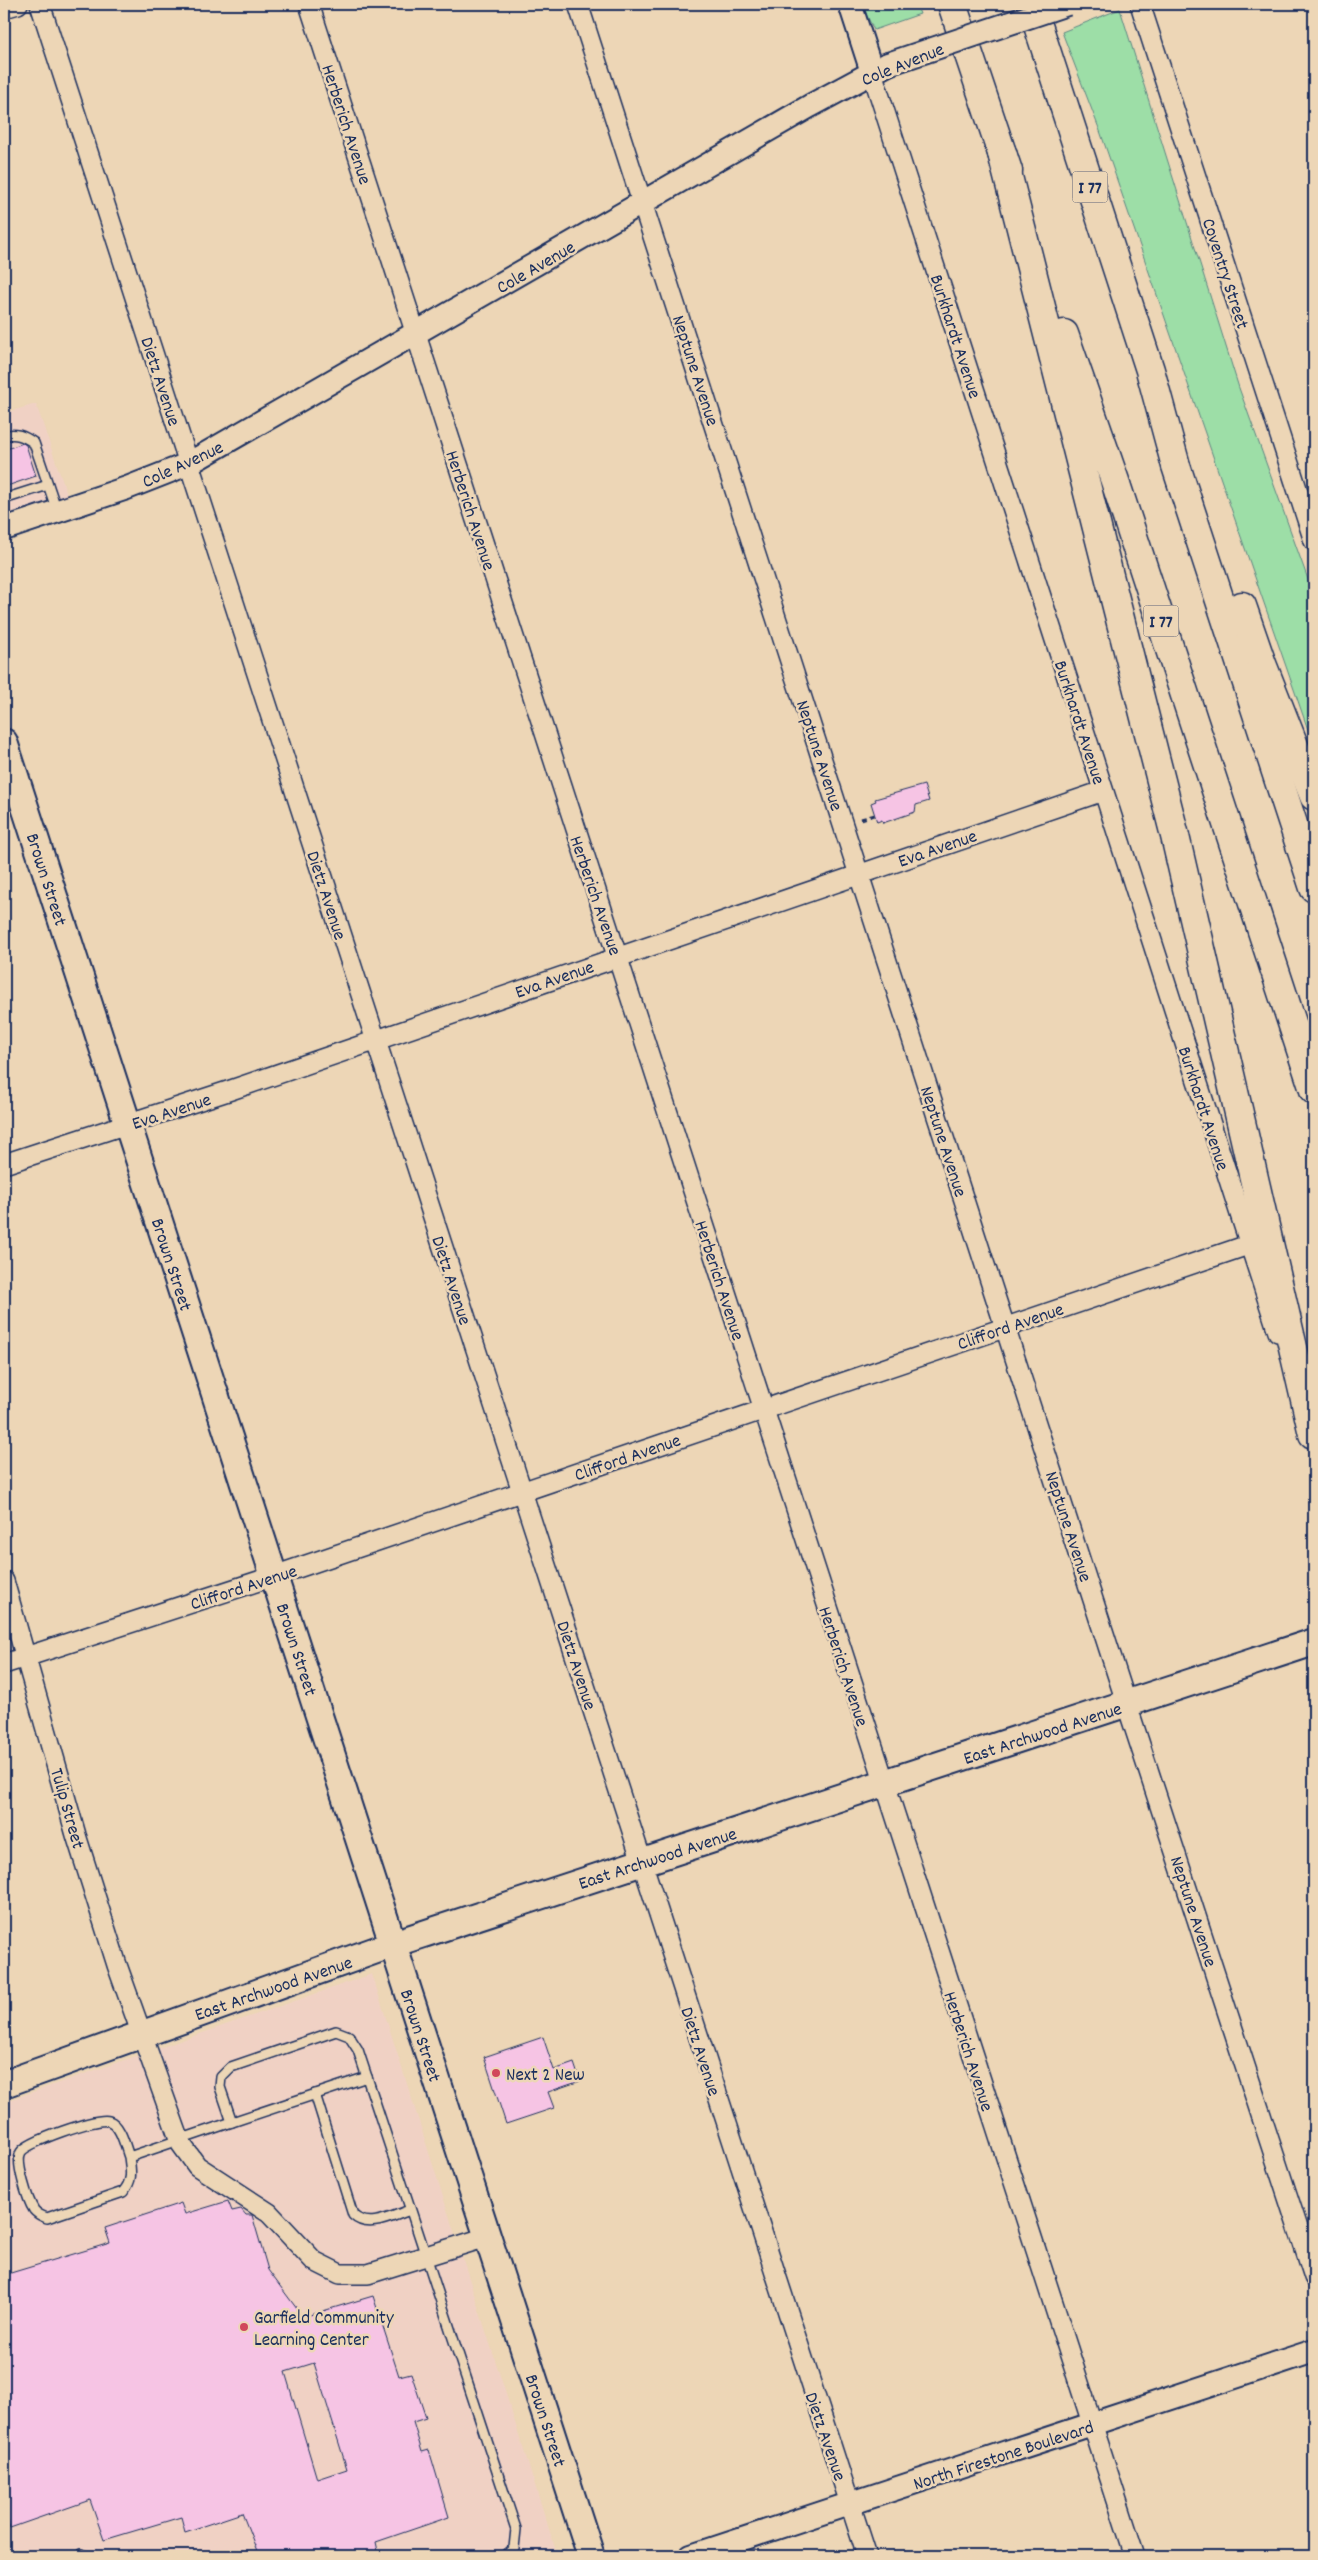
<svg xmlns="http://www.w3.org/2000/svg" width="1318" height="2560" viewBox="0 0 1318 2560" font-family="Dekko,sans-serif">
	<rect width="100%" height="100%" fill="#edd6b6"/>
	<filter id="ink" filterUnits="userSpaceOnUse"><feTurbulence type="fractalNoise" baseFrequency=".02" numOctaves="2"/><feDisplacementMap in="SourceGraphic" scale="10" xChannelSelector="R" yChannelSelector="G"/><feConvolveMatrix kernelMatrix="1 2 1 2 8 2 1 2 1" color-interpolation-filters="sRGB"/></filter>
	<g filter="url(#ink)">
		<!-- built -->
		<g fill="#f0d1c4">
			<path d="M36,404L71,506L4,529V413Z"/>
			<path d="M372,1974L556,2551L541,2556H4V2102Z"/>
		</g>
		<!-- green -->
		<g fill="#9ddea7" stroke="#5c8682">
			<path d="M861,4H916L920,14L874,30Z"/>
			<path d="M1120,9L1239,388L1314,596V747L1100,131L1062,32Z"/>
		</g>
		<!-- building -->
		<g fill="#f6c4e4" stroke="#1b2f5e" fill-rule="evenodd">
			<path d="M23,443L26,445L36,476L4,487V450Z"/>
			<path d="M924,785L929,801L916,805L915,812L883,823L882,820L877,822L871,803L876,801L875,799Z"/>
			<path d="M543,2037L554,2070L574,2063L580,2081L548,2092L554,2108L506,2124L484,2057Z"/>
			<path d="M228,2201L232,2211L241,2209L246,2215H252L268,2270L303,2317L373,2296L399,2376L411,2373L426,2418L413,2422L422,2452L429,2450L449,2517L376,2542L378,2551L362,2556H259L242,2513L185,2532L181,2517L104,2540L90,2500L10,2528L4,2507V2275L110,2243L105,2228L181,2203L185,2214ZM314,2363L347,2469L317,2479L285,2372Z"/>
		</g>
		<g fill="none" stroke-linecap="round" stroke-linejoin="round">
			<defs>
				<g id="service">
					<path d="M4,436C15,432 24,436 34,443L57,511"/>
					<path d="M4,499L48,485"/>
					<path d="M315,2094L353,2215C368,2230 392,2216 410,2210"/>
					<path d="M232,2122L367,2077"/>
					<path d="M129,2157C131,2172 133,2180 123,2192L47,2218C42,2216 38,2215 34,2210C28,2201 15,2162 21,2152C27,2142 97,2117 109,2121C121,2125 125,2146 129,2157L232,2122L220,2087L221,2077L231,2067L336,2031L349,2036L358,2050L516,2529L514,2548L505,2556"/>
					<path d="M82,2554L85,2556"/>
				</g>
				<g id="minor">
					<path d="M40,4L867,2556"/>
					<path d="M309,4L1135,2556"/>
					<path d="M578,4L1127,1705L1314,2277"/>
					<path d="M1140,4L1314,541"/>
					<path d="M4,8L18,4"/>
					<path d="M872,72L1278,1332"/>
					<path d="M4,1164L231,1090L1103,791"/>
					<path d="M4,1581L76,1835L117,1965L181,2144L197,2166L269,2213L314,2261L340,2274H368L487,2237"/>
					<path d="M4,1664L274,1576L1248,1245"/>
				</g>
				<g id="tertiary">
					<path d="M850,4L872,72"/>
					<path d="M4,529L127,488L188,464L810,106L888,64"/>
					<path d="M691,2556L1314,2351"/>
				</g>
				<g id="secondary">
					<path d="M4,742L591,2556"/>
					<path d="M4,2084L393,1944L1314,1642"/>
				</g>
				<g id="motorway">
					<path d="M952,4L1008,171"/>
					<path d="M1031,4L1150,370L1176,466L1314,888"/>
					<path d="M1002,153L1175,836L1313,1434"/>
					<path d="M1064,334L1115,481L1314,1090"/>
					<path d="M1242,606L1262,664L1314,796"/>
				</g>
			</defs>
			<!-- service casing -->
			<use href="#service" stroke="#1b2f5e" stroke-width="12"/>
			<!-- minor casing -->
			<use href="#minor" stroke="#1b2f5e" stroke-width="22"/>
			<!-- tertiary casing -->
			<use href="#tertiary" stroke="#1b2f5e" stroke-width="26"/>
			<!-- secondary casing -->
			<use href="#secondary" stroke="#1b2f5e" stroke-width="30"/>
			<!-- motorway casing -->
			<use href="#motorway" stroke="#1b2f5e" stroke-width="31"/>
			<!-- path -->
			<path stroke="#1b2f5e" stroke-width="3" stroke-dasharray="5 4" stroke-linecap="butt" d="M861,819L875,815"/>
			<!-- service -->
			<use href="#service" stroke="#edd6b6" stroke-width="9"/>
			<!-- minor -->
			<use href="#minor" stroke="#edd6b6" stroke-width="19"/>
			<!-- tertiary -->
			<use href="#tertiary" stroke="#edd6b6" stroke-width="22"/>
			<!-- secondary -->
			<use href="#secondary" stroke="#edd6b6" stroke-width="26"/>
			<!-- motorway -->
			<use href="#motorway" stroke="#edd6b6" stroke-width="28"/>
			<defs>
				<path id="tertiary-bridge" d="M888,64L1067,4"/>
			</defs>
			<!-- tertiary-bridge casing -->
			<use href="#tertiary-bridge" stroke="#1b2f5e" stroke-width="26" stroke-linecap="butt"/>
			<!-- tertiary-bridge -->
			<use href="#tertiary-bridge" stroke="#edd6b6" stroke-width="22"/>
		</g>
	</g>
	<!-- markers -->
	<g fill="#d1495b" stroke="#edd6b6" stroke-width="2">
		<circle cx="496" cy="2073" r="5"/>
		<circle cx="244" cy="2327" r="5"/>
	</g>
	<g text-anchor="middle" stroke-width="5" stroke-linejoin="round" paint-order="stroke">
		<!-- shield labels -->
		<g fill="#edd6b6" stroke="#5a6178" stroke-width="1">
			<rect x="1072.5" y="171.5" width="35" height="31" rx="4"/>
			<rect x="1143.5" y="605.5" width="35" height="31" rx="4"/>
		</g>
		<g font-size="18" font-weight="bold" fill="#1b2f5e">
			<text x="1090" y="193">I 77</text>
			<text x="1161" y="627">I 77</text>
		</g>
		<!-- street labels -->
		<g font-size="19" fill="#1b2f5e" stroke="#edd6b6">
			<text transform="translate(902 63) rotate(-22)" y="7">Cole Avenue</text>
			<text transform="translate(348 124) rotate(72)" y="7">Herberich Avenue</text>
			<text transform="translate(535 266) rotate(-30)" y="7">Cole Avenue</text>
			<text transform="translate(1227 273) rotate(72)" y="7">Coventry Street</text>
			<text transform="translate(957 336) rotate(72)" y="7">Burkhardt Avenue</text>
			<text transform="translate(697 370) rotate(72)" y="7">Neptune Avenue</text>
			<text transform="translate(162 381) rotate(72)" y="7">Dietz Avenue</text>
			<text transform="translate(182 463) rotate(-25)" y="7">Cole Avenue</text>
			<text transform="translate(472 510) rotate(72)" y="7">Herberich Avenue</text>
			<text transform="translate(1081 722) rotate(72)" y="7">Burkhardt Avenue</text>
			<text transform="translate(821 755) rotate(72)" y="7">Neptune Avenue</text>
			<text transform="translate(937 847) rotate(-19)" y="7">Eva Avenue</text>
			<text transform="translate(48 879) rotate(72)" y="7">Brown Street</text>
			<text transform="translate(328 895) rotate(72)" y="7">Dietz Avenue</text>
			<text transform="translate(597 895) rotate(71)" y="7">Herberich Avenue</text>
			<text transform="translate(554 978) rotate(-19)" y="7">Eva Avenue</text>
			<text transform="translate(1205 1108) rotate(72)" y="7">Burkhardt Avenue</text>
			<text transform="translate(171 1110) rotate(-18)" y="7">Eva Avenue</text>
			<text transform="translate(945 1141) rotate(72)" y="7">Neptune Avenue</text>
			<text transform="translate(173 1264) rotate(72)" y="7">Brown Street</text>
			<text transform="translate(453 1280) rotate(72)" y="7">Dietz Avenue</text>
			<text transform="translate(721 1280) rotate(72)" y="7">Herberich Avenue</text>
			<text transform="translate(1010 1325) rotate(-19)" y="7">Clifford Avenue</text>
			<text transform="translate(627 1456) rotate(-19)" y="7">Clifford Avenue</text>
			<text transform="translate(1070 1526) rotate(72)" y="7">Neptune Avenue</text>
			<text transform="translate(243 1586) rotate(-18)" y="7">Clifford Avenue</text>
			<text transform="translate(298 1649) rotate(72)" y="7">Brown Street</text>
			<text transform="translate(578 1665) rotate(72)" y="7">Dietz Avenue</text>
			<text transform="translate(845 1666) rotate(72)" y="7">Herberich Avenue</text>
			<text transform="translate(1042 1732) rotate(-18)" y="7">East Archwood Avenue</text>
			<text transform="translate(69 1808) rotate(74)" y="7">Tulip Street</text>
			<text transform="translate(657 1857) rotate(-18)" y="7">East Archwood Avenue</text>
			<text transform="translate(1195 1911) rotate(72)" y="7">Neptune Avenue</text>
			<text transform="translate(273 1987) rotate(-19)" y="7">East Archwood Avenue</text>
			<text transform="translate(422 2035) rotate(72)" y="7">Brown Street</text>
			<text transform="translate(702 2051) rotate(72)" y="7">Dietz Avenue</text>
			<text transform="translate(970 2051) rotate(72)" y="7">Herberich Avenue</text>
			<text transform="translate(547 2420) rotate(72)" y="7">Brown Street</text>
			<text transform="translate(827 2436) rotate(71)" y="7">Dietz Avenue</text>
			<text transform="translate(1003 2454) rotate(-18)" y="7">North Firestone Boulevard</text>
		</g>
		<!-- poi labels -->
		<g font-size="19" fill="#1b2f5e" stroke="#edd6b6" text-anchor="start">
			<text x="506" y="2080">Next 2 New</text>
			<text x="254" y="2323">Garfield Community<tspan x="254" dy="22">Learning Center</tspan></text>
		</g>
	</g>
	<!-- margin -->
	<rect width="1318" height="2560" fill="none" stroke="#edd6b6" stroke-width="20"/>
	<rect x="10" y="10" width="1298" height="2540" fill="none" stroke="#1b2f5e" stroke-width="2" filter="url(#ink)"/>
</svg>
